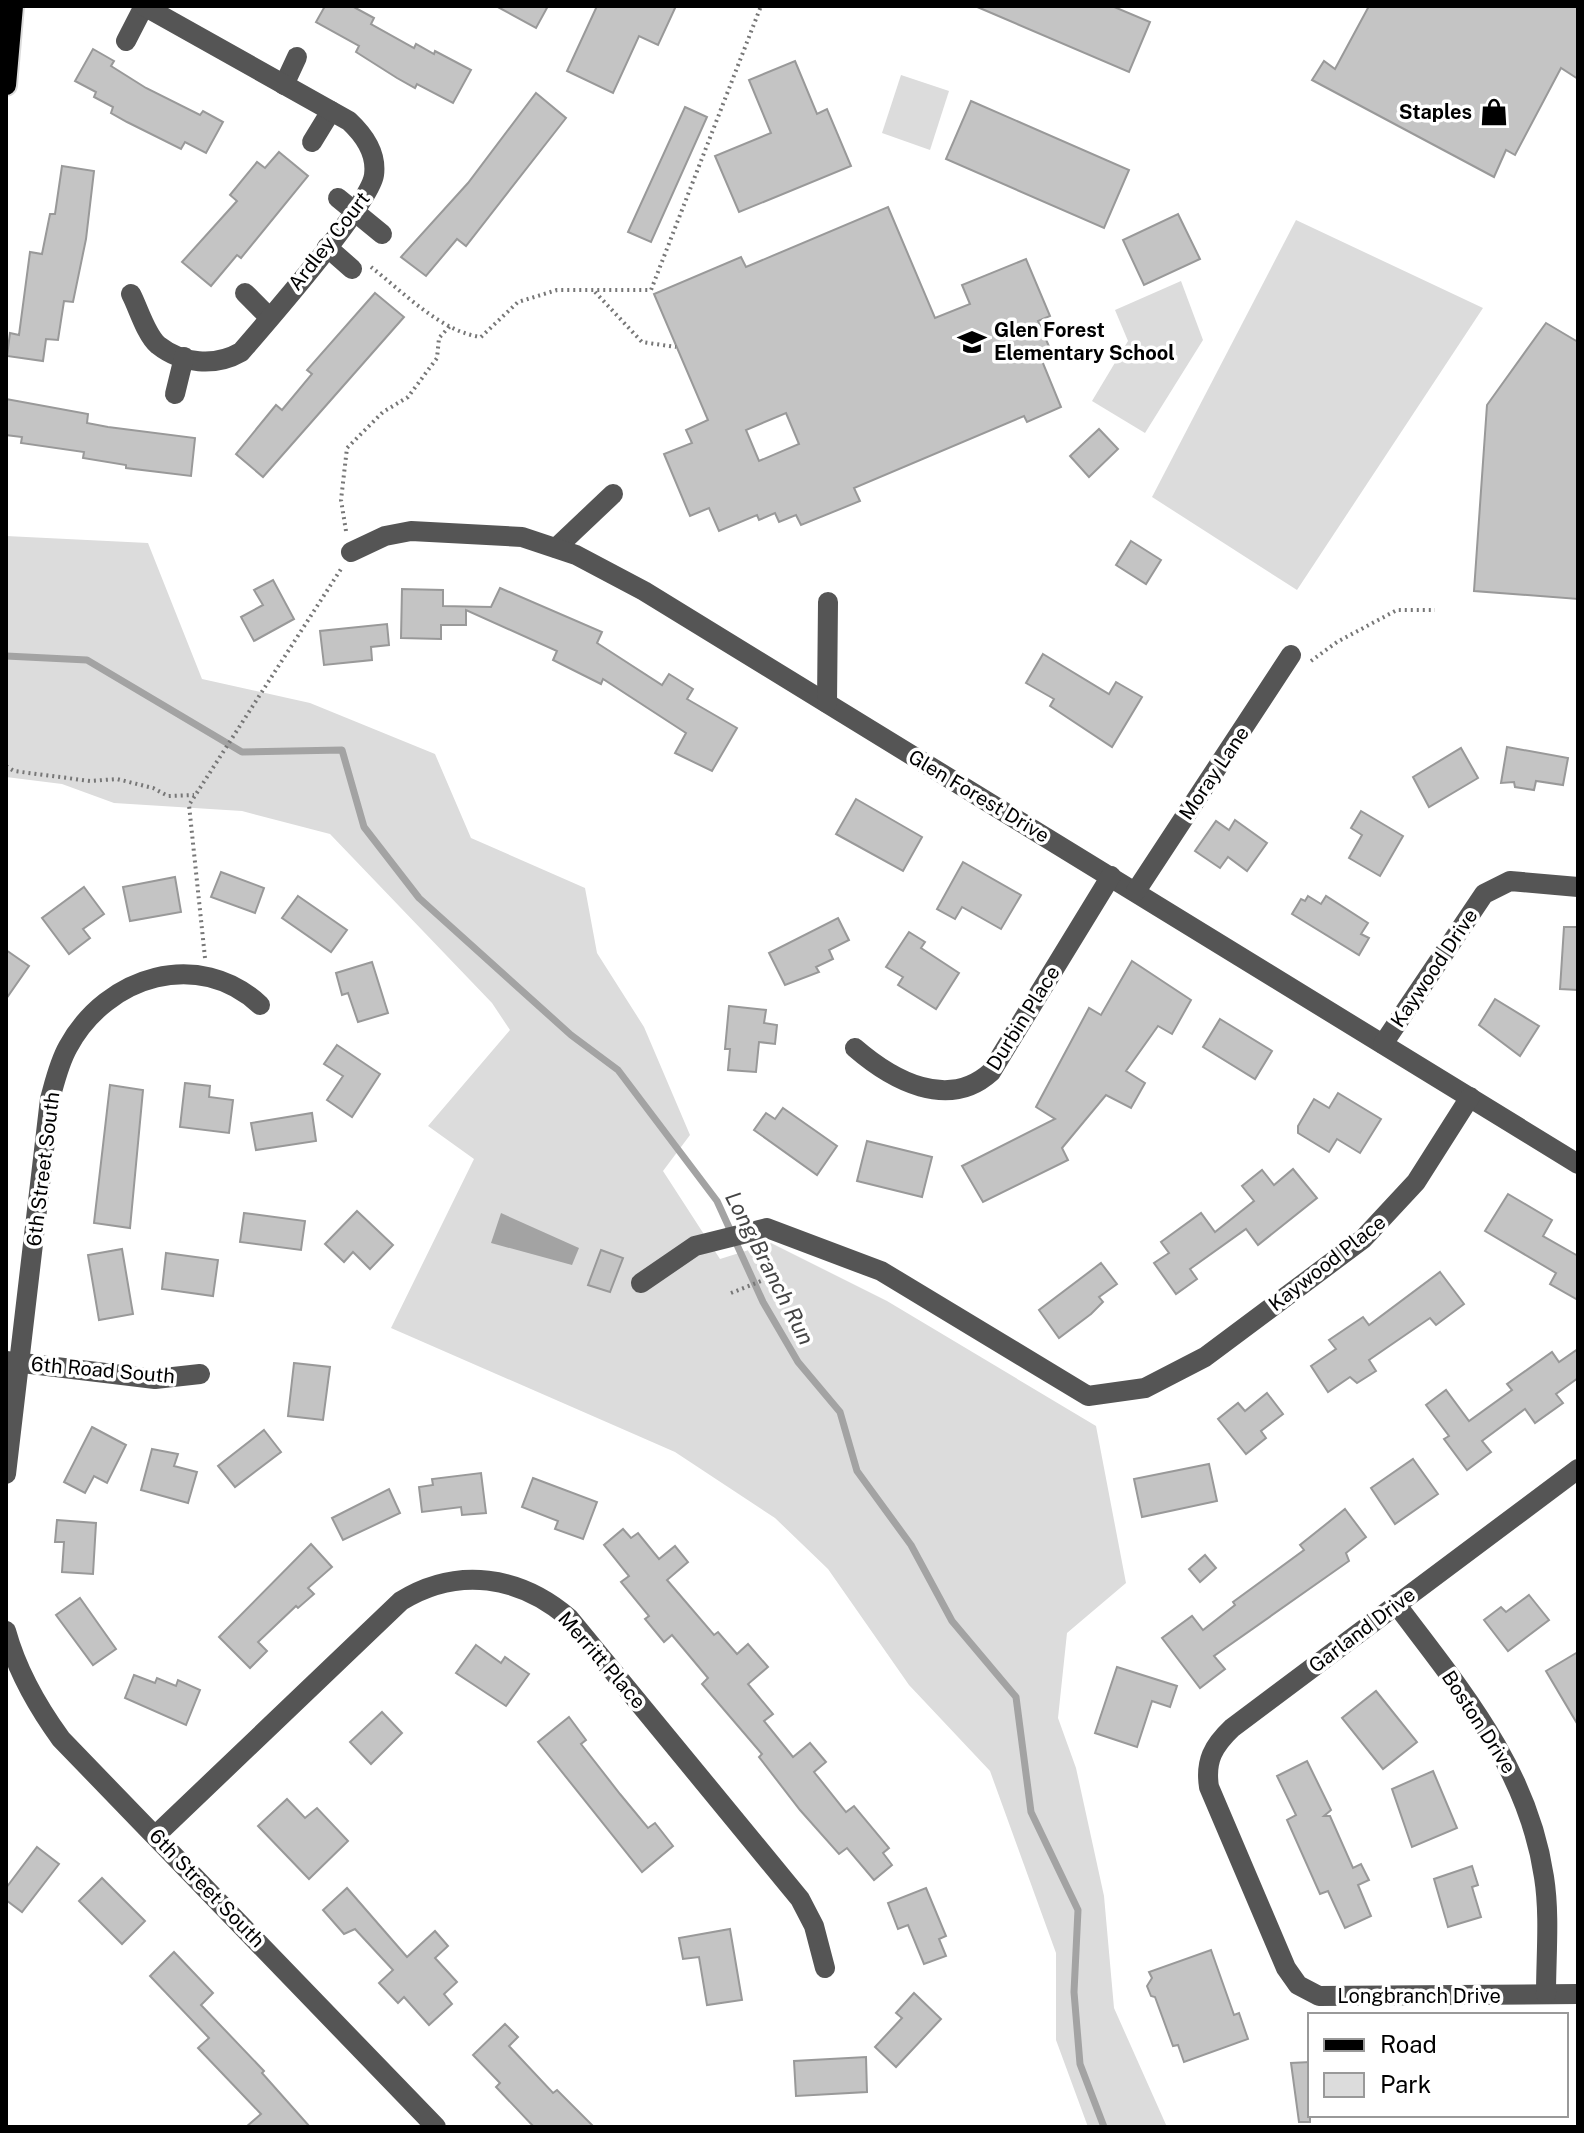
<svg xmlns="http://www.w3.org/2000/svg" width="1584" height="2133" viewBox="0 0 1584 2133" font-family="'Public Sans',sans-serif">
	<rect width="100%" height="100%" fill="#fff"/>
	<!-- green -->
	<g fill="#dcdcdc">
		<path d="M901,75L949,91L930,150L882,133Z"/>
		<path d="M1296,220L1483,308L1297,590L1152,497Z"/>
		<path d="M1181,281L1203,340L1145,433L1092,401L1128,341L1115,310Z"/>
		<path d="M6,536L148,543L202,679L310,703L435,754L471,838L585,888L597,953L644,1027L690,1135L663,1171L720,1259L771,1243L887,1301L1096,1426L1126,1583L1067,1633L1058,1718L1076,1768L1104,1896L1114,2008L1167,2127H1088L1056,2040V1953L990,1771L909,1685L828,1569L775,1518L675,1452L391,1328L474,1159L428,1126L510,1030L492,1003L330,834L242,811L114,803L62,784L6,777Z"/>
	</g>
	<!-- water -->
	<path fill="#a3a3a3" d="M501,1213L579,1248L572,1265L491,1243Z"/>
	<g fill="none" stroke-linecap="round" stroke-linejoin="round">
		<!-- stream -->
		<path stroke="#a3a3a3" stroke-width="7" d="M6,656L87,660L242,752L342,750L364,827L419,898L571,1035L618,1070L717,1201L763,1302L798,1362L840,1412L857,1471L911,1545L952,1621L1016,1697L1031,1812L1078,1910L1074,1992L1080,2064L1104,2127"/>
	</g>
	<!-- building -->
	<g fill="#c4c4c4" stroke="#999" stroke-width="2" fill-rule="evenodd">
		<path d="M325,6H352L374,18L371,24L414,48L416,44L434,54L435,51L471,70L453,103L417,84L415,88L397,78L356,52L359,46L316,22Z"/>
		<path d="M496,6H548L536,28Z"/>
		<path d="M597,6H676L658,45L639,36L613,93L567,71Z"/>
		<path d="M975,6H1112L1150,22L1129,72Z"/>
		<path d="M1369,6H1578V79L1561,68L1515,155L1506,150L1494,177L1312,80L1324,61L1335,69Z"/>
		<path d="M93,49L114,61L111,66L146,88L200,115L203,111L223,122L206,153L185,142L181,149L127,122L111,113L113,107L94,97L96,92L75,81Z"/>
		<path d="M795,61L817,114L827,109L851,166L739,212L715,156L771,133L749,80Z"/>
		<path d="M536,93L566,118L466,246L457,239L426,276L401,257L468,183Z"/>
		<path d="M971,101L1129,170L1104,228L946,159Z"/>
		<path d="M685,107L707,117L651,242L628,232Z"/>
		<path d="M279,152L308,176L241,258L237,255L211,286L182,262L237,201L230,195L257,162L265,168Z"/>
		<path d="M62,166L94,171L86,239L73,302L64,301L58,340L46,339L43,361L7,356L10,333L19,335L30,252L42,254L50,214H55Z"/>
		<path d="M888,207L935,318L970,304L962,285L1026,259L1050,316L1038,321L1051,351L1040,356L1061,407L1027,422L1024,416L854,488L860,501L801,525L796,515L779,522L775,513L759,520L757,515L719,531L709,508L690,516L664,454L692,443L686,430L708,420L654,294L741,257L746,267ZM786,413L799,444L759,461L746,430Z"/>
		<path d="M1178,214L1200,259L1144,285L1123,240Z"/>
		<path d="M375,293L404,317L263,477L236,454L276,405L282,410L312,374L307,370Z"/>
		<path d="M1546,323L1578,342V599L1474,591L1487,405Z"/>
		<path d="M6,399L88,414L87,423L108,427L195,438L191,476L126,468V465L83,458L84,452L21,443L22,437L6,435Z"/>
		<path d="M1099,429L1118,449L1089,477L1070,456Z"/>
		<path d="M1131,541L1161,560L1146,584L1116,565Z"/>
		<path d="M273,580L294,619L254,641L241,617L263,605L254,590Z"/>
		<path d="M500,588L602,632L597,643L662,685L669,674L693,689L687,699L737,728L712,771L675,753L686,733L603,679L601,684L553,660L557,651L466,610V625H441V639L401,638L402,589L443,590V606L491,607Z"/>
		<path d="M387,624L389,645L371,647L372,660L324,665L320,631Z"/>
		<path d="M1043,654L1109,694L1116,682L1142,697L1112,747L1050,706L1054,699L1026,683Z"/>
		<path d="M1507,747L1568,758L1563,785L1536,781L1534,790L1515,787L1514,782L1501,783Z"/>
		<path d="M1461,748L1478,778L1429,807L1413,777Z"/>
		<path d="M856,799L922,837L903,871L836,834Z"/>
		<path d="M1361,811L1403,836L1380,876L1349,858L1362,835L1351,828Z"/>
		<path d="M1235,820L1267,843L1247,871L1228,857L1220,868L1195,851L1216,821L1229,830Z"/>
		<path d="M963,862L1021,895L1001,929L962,907L955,919L937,909Z"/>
		<path d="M221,872L264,888L255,913L211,897Z"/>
		<path d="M175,877L181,912L130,921L123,887Z"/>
		<path d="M84,887L104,914L83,929L90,938L69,954L42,918Z"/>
		<path d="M298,896L347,930L331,952L282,918Z"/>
		<path d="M1308,896L1321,904L1326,896L1368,923L1361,934L1369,938L1359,955L1292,914L1301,899L1305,901Z"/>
		<path d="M838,918L849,940L829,950L833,959L816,967L819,972L785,985L769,953Z"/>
		<path d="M1564,927H1578V990L1560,989Z"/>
		<path d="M909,932L925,942L921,948L959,973L936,1009L898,985L903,977L886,967Z"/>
		<path d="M6,950L29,966L6,999Z"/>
		<path d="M1132,961L1191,1000L1172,1034L1158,1026L1126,1071L1145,1083L1131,1108L1106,1095L1062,1148L1068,1160L983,1202L962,1166L1055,1119L1036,1107L1089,1008L1101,1015Z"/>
		<path d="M372,962L388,1013L358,1022L348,993L342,995L336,973Z"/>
		<path d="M1495,999L1539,1026L1520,1056L1479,1025Z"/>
		<path d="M729,1006L766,1010L764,1023L777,1025L775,1044L759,1042L756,1072L728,1070L730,1049H725Z"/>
		<path d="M1220,1019L1272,1051L1255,1079L1203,1047Z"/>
		<path d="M337,1045L380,1074L352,1117L327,1100L343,1076L324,1064Z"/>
		<path d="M185,1083L210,1086L209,1097L233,1100L229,1133L180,1127Z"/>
		<path d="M110,1085L143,1090L130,1228L94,1223Z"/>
		<path d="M1338,1093L1381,1119L1360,1153L1337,1139L1329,1152L1298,1133V1126L1314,1099L1329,1108Z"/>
		<path d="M783,1108L837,1146L817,1175L754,1130L766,1113L775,1119Z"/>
		<path d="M312,1113L316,1141L256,1150L251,1123Z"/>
		<path d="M867,1141L932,1157L922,1197L857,1181Z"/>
		<path d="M1293,1169L1317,1198L1258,1245L1246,1229L1190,1269L1197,1279L1176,1294L1154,1263L1169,1253L1161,1242L1201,1213L1215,1232L1254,1201L1242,1186L1262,1170L1274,1185Z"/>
		<path d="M1508,1194L1552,1220L1543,1236L1578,1256V1300L1550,1284L1556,1273L1485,1231Z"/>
		<path d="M357,1211L393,1245L370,1269L353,1252L344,1262L325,1244Z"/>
		<path d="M244,1213L305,1221L301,1250L240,1242Z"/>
		<path d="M122,1249L133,1314L99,1320L88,1255Z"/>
		<path d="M601,1250L623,1258L610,1292L588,1285Z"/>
		<path d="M166,1253L218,1260L213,1296L162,1289Z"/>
		<path d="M1101,1263L1117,1284L1099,1297L1103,1302L1091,1314L1059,1338L1039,1310Z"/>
		<path d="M1440,1272L1464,1304L1436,1325L1430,1318L1369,1360L1376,1371L1357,1383L1350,1377L1328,1392L1311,1366L1336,1349L1329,1340L1363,1317L1369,1325Z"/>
		<path d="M1578,1349V1378L1556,1394L1563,1403L1535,1423L1525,1409L1482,1441L1491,1452L1467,1470L1444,1439L1449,1436L1426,1405L1446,1390L1469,1421L1512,1390L1507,1384L1552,1352L1559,1362Z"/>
		<path d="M294,1363L330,1367L323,1420L288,1416Z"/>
		<path d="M1267,1393L1283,1414L1261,1431L1266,1438L1246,1454L1218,1419L1238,1403L1245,1411Z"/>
		<path d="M92,1427L126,1445L107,1483L94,1476L85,1493L64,1482Z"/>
		<path d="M264,1430L281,1452L235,1487L218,1466Z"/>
		<path d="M152,1449L178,1454L174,1466L197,1472L188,1503L141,1490Z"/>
		<path d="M1413,1459L1438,1494L1395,1524L1371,1488Z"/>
		<path d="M1209,1464L1217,1501L1142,1517L1134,1479Z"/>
		<path d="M481,1473L486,1513L462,1515L461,1507L422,1512L419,1487L433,1485L432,1479Z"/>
		<path d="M533,1478L597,1502L583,1539L555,1529L558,1521L522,1507Z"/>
		<path d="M389,1489L400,1513L343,1540L332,1518Z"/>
		<path d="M1345,1509L1366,1537L1346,1553L1349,1561L1214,1656L1225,1669L1200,1688L1162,1638L1192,1616L1203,1630L1235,1605L1233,1602L1304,1550L1300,1545Z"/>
		<path d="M57,1520L96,1523L93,1574L62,1572L64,1542H55Z"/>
		<path d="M623,1529L631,1538L638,1533L659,1559L675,1546L688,1562L667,1580L714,1635L718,1632L737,1654L748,1644L768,1667L748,1684L773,1714L764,1721L793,1757L810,1743L826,1762L814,1772L846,1812L854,1806L889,1848L883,1853L892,1865L874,1880L847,1848L839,1854L800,1810L759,1757L762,1754L702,1684L708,1678L672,1635L664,1642L645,1619L649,1616L621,1582L629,1576L604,1545Z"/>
		<path d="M311,1544L332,1567L308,1588L314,1594L298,1608L296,1606L258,1642L267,1651L250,1668L219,1637Z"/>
		<path d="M1205,1555L1216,1568L1200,1582L1189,1569Z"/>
		<path d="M1529,1595L1549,1620L1508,1651L1484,1620L1501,1607L1506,1612Z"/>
		<path d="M80,1598L116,1649L93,1665L56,1615Z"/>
		<path d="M476,1645L501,1663L505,1657L529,1674L506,1706L456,1673Z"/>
		<path d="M1578,1652V1725L1546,1671Z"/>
		<path d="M1117,1667L1177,1686L1170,1707L1152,1701L1137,1747L1095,1733Z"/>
		<path d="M134,1675L155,1683L157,1678L176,1686L178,1680L200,1690L186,1725L125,1698Z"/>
		<path d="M1376,1691L1417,1742L1383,1769L1342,1718Z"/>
		<path d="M382,1712L402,1733L371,1764L350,1742Z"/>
		<path d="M569,1717L586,1740L581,1744L620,1794L648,1828L655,1823L673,1846L642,1872L538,1742Z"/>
		<path d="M1307,1761L1331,1810L1324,1816H1330L1353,1868L1361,1864L1369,1880L1358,1885L1371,1916L1345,1928L1328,1891L1320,1894L1287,1820L1296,1815L1277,1776Z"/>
		<path d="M1433,1771L1457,1828L1412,1847L1392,1789Z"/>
		<path d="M287,1799L305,1818L317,1808L348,1841L309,1879L258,1826Z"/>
		<path d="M37,1847L59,1864L22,1912L6,1900V1888Z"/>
		<path d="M1472,1866L1478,1885L1472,1887L1481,1917L1448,1927L1434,1879Z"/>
		<path d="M102,1878L145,1921L122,1944L79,1901Z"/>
		<path d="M347,1888L407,1957L435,1931L448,1946L435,1958L457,1982L444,1994L452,2004L429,2025L404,1997L398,2003L379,1983L393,1970L355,1929L344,1934L323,1910Z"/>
		<path d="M926,1888L946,1936L939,1939L946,1956L924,1964L908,1925L898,1929L888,1903Z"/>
		<path d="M730,1929L742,2000L707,2005L699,1957L683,1959L679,1938Z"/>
		<path d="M1211,1950L1234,2015L1239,2013L1248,2039L1184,2062L1178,2045L1173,2046L1155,1997L1151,1996L1147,1986L1152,1978L1149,1972Z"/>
		<path d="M174,1952L213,1993L201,2005L264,2071L262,2073L310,2127H246L261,2114L198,2048L209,2038L150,1976Z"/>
		<path d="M914,1993L941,2019L896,2067L875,2047L902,2018L896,2013Z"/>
		<path d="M505,2024L518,2037L509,2046L553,2093L557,2090L594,2127H534L496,2087L500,2083L473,2055Z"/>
		<path d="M866,2057L867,2092L796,2096L794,2061Z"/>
		<path d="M1310,2062V2122H1299L1291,2063Z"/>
	</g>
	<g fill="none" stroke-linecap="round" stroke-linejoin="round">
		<defs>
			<path id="major" d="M6,85L13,6"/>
		</defs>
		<!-- major casing -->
		<use href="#major" stroke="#dbdbdb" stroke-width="24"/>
		<!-- path -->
		<g stroke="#777" stroke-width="4" stroke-dasharray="2 4" stroke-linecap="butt">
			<path d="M371,267C402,291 441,332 481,337L518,302L557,290H651L761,6"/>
			<path d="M595,292L642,342L676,347"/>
			<path d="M346,531L341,500L347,448L383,412L408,397L437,358L439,338L450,326"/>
			<path d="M1311,661L1337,642L1397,610H1435"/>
			<path d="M6,766L14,771L90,781L117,779L153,788L168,796L194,795"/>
			<path d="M205,958L189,805L341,569"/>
			<path d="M731,1293L776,1275"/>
		</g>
		<!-- minor -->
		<g stroke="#555" stroke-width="20">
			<path d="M126,41L144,6"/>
			<path d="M284,85L297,57"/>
			<path d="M312,142L331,111"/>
			<path d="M338,198L382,234"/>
			<path d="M327,247L352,269"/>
			<path d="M245,293L269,317"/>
			<path d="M131,294C138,307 146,335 158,345C182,364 215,367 241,352C266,323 370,204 374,175C377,153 364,135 349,121L144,6"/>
			<path d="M175,394L184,357"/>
			<path d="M556,548L613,494"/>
			<path d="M351,552L385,536L411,531L522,537L576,555L644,591L1578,1164"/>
			<path d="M827,703L828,602"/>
			<path d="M1136,891L1291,655"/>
			<path d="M1383,1044L1484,894L1510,881L1578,887"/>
			<path d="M855,1048C892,1080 948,1111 991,1072L1111,876"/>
			<path d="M641,1283L695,1246L767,1228L881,1271L1088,1396L1145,1388L1205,1357L1363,1239L1416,1182L1470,1097"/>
			<path d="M6,1361L155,1379L200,1374"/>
			<path d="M1578,1469L1232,1728C1213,1746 1205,1761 1209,1787L1286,1968L1298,1985L1319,1996L1578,1994"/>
			<path d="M6,1474L50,1099C55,1081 59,1063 68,1047C107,975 199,948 260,1005"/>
			<path d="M1396,1604C1460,1689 1528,1768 1544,1877C1550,1915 1546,1956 1546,1994"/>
			<path d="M6,1631C17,1671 37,1706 61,1739L436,2127"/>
			<path d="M156,1835L401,1601C458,1566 520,1576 569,1618L800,1899L814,1926L825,1968"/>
		</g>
		<!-- major -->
		<use href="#major" stroke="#000" stroke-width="20"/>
	</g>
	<!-- icons -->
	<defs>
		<symbol id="shop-bare" viewBox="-9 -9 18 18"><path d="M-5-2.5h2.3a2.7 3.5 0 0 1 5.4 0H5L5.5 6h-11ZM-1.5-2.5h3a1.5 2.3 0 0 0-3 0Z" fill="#000" stroke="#fff" stroke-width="2.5" paint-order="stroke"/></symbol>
		<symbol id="school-bare" viewBox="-9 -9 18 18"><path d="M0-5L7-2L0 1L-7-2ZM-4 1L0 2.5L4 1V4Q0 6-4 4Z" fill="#000" stroke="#fff" stroke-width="2.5" paint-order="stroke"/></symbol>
	</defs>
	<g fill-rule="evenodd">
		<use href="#shop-bare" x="1474" y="92" width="40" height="40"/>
		<use href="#school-bare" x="952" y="322" width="40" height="40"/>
	</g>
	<g text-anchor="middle" stroke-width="7" stroke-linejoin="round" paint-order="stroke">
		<!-- poi labels -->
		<g font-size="20" font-weight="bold" fill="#000" stroke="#fff" text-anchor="end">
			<text x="1472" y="119">Staples</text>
			<text x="994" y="337" text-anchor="start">Glen Forest<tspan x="994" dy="23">Elementary School</tspan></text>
		</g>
		<!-- street labels -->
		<g font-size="20" fill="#000" stroke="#fff">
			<text transform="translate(329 241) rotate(-52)" y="7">Ardley Court</text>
			<text transform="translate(1214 773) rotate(-56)" y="7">Moray Lane</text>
			<text transform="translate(979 796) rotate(31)" y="7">Glen Forest Drive</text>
			<text transform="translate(1434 968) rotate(-56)" y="7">Kaywood Drive</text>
			<text transform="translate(1023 1018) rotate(-58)" y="7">Durbin Place</text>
			<text transform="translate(43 1169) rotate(-83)" y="7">6th Street South</text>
			<text transform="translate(1327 1263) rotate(-38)" y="7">Kaywood Place</text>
			<text transform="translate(103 1370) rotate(5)" y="7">6th Road South</text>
			<text transform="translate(1362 1630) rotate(-37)" y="7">Garland Drive</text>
			<text transform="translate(602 1660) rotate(49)" y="7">Merritt Place</text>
			<text transform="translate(1479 1722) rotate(57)" y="7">Boston Drive</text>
			<text transform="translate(207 1888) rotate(46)" y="7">6th Street South</text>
			<text x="1419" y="2003">Longbranch Drive</text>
		</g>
		<!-- water labels -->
		<g font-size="22" font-style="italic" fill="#444" stroke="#fff">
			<text transform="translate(770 1268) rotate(63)" y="8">Long Branch Run</text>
		</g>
	</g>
	<!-- border -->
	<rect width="1584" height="2133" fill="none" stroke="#000000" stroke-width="16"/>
	<!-- legend -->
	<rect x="1308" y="2013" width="260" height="104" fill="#ffffff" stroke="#999999" stroke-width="2"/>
	<rect x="1324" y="2039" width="40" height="12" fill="#000000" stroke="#999999" stroke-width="2"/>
	<text x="1380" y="2053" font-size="24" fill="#000000">Road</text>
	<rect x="1324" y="2073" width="40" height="24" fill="#dcdcdc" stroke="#999999" stroke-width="2"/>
	<text x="1380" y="2093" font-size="24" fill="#000000">Park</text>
</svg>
